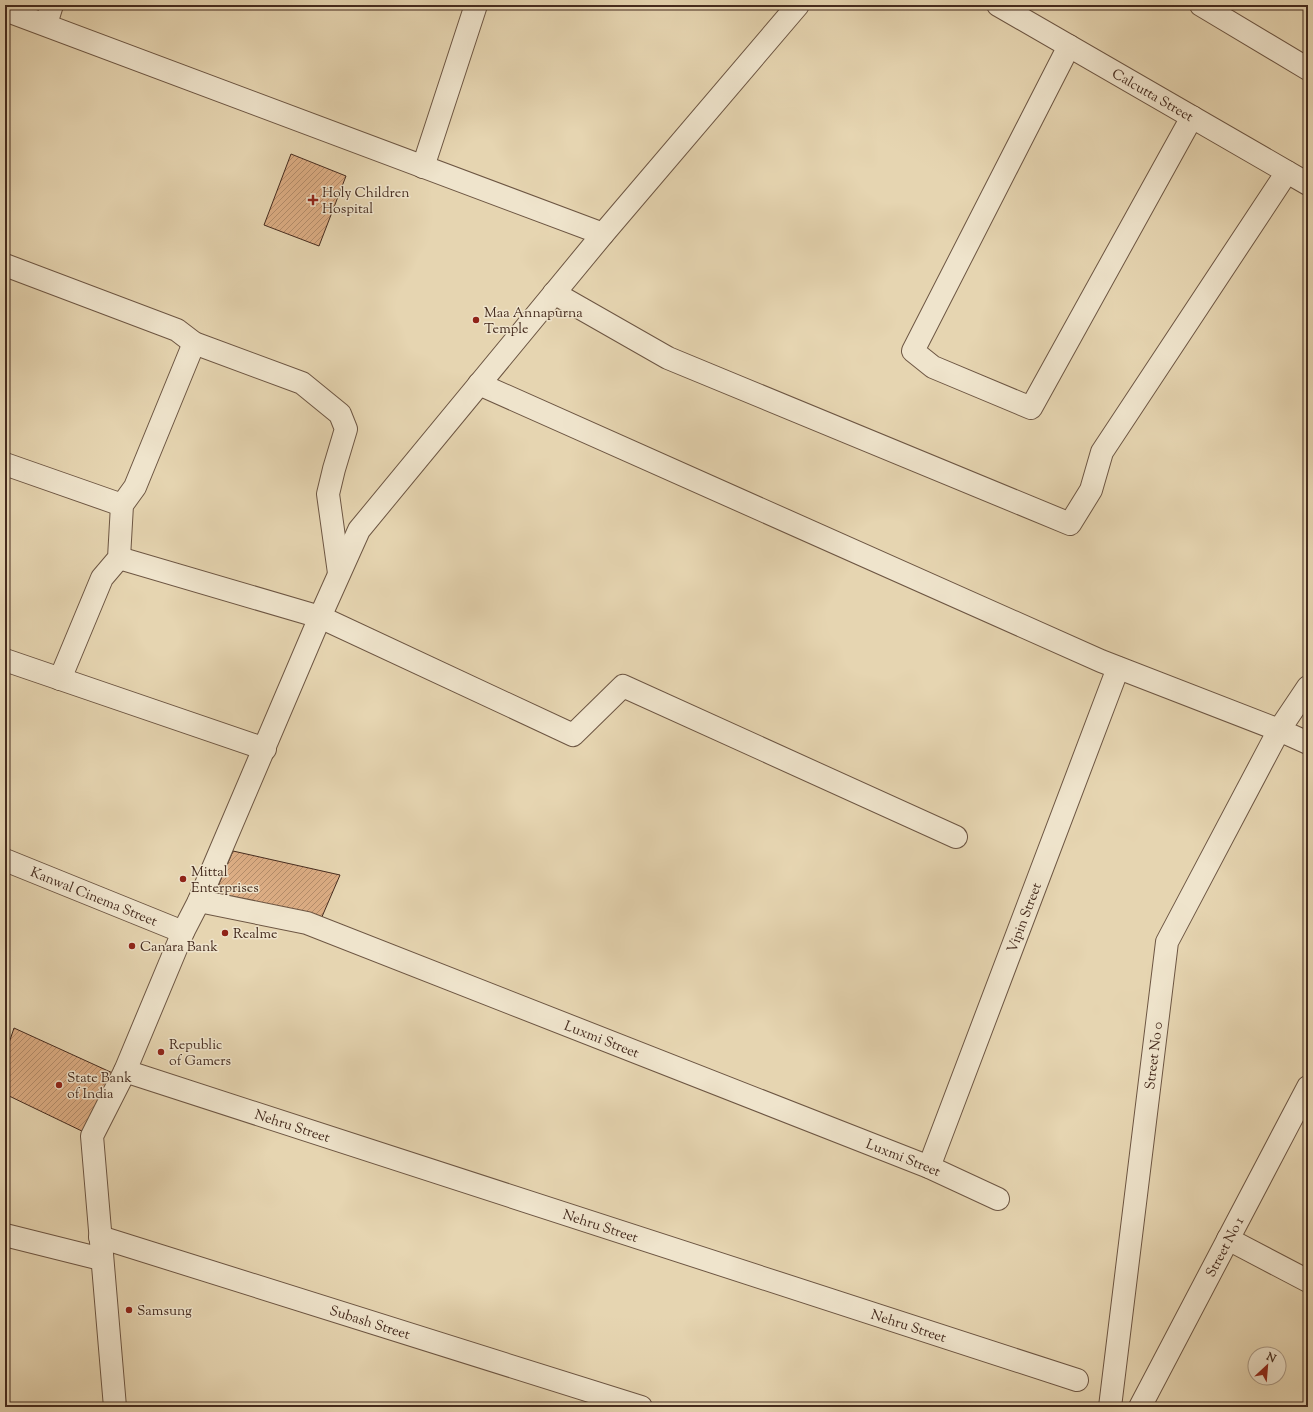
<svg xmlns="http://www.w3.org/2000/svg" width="1313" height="1412" viewBox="0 0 1313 1412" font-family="'Sorts Mill Goudy',serif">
	<defs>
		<pattern id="building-hatch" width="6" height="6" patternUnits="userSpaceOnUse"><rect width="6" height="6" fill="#dcad84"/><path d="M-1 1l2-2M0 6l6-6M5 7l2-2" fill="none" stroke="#b48d6b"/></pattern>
	</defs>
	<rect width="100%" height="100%" fill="#e6d5b1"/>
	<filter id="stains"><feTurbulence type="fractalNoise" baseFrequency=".005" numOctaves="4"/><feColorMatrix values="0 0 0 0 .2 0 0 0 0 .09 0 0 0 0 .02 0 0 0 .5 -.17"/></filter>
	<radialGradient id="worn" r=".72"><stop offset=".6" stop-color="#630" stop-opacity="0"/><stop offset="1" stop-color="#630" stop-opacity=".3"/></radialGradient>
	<!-- building -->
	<g fill="url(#building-hatch)" stroke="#452b1e">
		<path d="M291,154L346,176L319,246L264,225Z"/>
		<path d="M233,851L340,875L321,919L213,898Z"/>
		<path d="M14,1028L117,1075L88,1134L5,1094V1055Z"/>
	</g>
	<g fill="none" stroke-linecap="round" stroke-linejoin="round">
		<defs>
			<g id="minor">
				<path id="s1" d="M998,5L1308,184"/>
				<path d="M1201,5L1308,69"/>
				<path d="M46,24L52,5"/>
				<path d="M1069,46L913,351L933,367L1031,408L1192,117"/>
				<path d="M423,167L476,5"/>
				<path d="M5,265L177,330L194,343L302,383L340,414L346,429L334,469L328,494L339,573"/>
				<path d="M554,293L668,358L1070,524L1091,490L1102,452L1287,172"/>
				<path d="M479,384L1101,661L1279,730L1308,743"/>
				<path d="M5,464L122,505"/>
				<path d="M119,558L320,617L573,735L623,686L956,837"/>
				<path d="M5,660L265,749"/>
				<path d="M60,679L102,578L119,558L122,505L135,487L194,343"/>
				<path id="s2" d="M5,860L183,932"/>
				<path id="s3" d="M199,901L307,923L929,1167L998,1199"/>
				<path id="s4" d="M125,1071L1077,1380"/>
				<path id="s5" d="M929,1167L1118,668"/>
				<path d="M5,1235L101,1259"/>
				<path id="s6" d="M100,1237L641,1407"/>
				<path d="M1228,1239L1308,1281"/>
				<path id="s7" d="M1110,1407L1167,942L1279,730L1308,687"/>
				<path id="s8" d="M1140,1407L1308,1087"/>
			</g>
			<g id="tertiary">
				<path d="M5,10L603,234"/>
				<path d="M115,1407L92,1136L125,1071L183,932L199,901L320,617L359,530L603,234L798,5"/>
			</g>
		</defs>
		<!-- minor casing -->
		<use href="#minor" stroke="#6d5643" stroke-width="24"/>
		<!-- tertiary casing -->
		<use href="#tertiary" stroke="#6d5643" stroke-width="24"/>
		<!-- minor -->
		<use href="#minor" stroke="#efe4cc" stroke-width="22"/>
		<!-- tertiary -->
		<use href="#tertiary" stroke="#efe4cc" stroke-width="22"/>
	</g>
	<!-- markers -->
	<g fill="#8f2418" stroke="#efe4cc" stroke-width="1.5">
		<path d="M311 194h4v4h4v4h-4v4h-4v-4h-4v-4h4z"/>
		<circle cx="476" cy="320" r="4"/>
		<circle cx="183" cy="879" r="4"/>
		<circle cx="225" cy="933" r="4"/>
		<circle cx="132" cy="946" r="4"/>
		<circle cx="161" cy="1052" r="4"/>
		<circle cx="59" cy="1085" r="4"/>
		<circle cx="129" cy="1310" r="4"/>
	</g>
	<g text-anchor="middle" stroke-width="3" stroke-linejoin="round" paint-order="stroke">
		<!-- street labels -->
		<g font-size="14" fill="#452b1e" stroke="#efe4cc">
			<text dy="5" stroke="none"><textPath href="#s1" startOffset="179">Calcutta Street</textPath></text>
			<text dy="5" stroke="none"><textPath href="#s2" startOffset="96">Kanwal Cinema Street</textPath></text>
			<text dy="5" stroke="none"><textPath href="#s5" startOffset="267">Vipin Street</textPath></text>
			<text dy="5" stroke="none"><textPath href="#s3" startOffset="427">Luxmi Street</textPath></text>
			<text dy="5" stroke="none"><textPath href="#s7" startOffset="354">Street No 0</textPath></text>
			<text dy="5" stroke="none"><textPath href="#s4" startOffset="176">Nehru Street</textPath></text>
			<text dy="5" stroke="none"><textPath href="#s3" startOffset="751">Luxmi Street</textPath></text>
			<text dy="5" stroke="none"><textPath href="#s4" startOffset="500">Nehru Street</textPath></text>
			<text dy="5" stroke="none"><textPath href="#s8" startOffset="181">Street No 1</textPath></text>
			<text dy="5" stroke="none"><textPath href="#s6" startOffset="283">Subash Street</textPath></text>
			<text dy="5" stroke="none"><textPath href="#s4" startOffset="824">Nehru Street</textPath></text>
		</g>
		<!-- poi labels -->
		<g font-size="14" fill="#452b1e" stroke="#efe4cc" text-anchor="start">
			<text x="322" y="197">Holy Children<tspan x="322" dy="16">Hospital</tspan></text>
			<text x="484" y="317">Maa Annapurna<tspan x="484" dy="16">Temple</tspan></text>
			<text x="191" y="876">Mittal<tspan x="191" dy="16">Enterprises</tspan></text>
			<text x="233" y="938">Realme</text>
			<text x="140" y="951">Canara Bank</text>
			<text x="169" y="1049">Republic<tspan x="169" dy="16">of Gamers</tspan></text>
			<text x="67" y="1082">State Bank<tspan x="67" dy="16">of India</tspan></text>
			<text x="137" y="1315">Samsung</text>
		</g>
	</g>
	<!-- margin -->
	<rect width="1313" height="1412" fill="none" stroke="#e6d5b1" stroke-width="20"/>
	<rect x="6" y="6" width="1301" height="1400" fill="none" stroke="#452b1e" stroke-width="2"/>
	<rect x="10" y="10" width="1293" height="1392" fill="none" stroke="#452b1e"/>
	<!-- north arrow -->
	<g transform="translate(1267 1366) rotate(26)"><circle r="19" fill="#efe4cc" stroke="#ab9a86"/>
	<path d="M0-3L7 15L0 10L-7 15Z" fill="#8f2418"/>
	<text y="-6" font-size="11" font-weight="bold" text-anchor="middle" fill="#452b1e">N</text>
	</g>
	<rect width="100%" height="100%" filter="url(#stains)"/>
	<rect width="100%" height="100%" fill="url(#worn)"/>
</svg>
